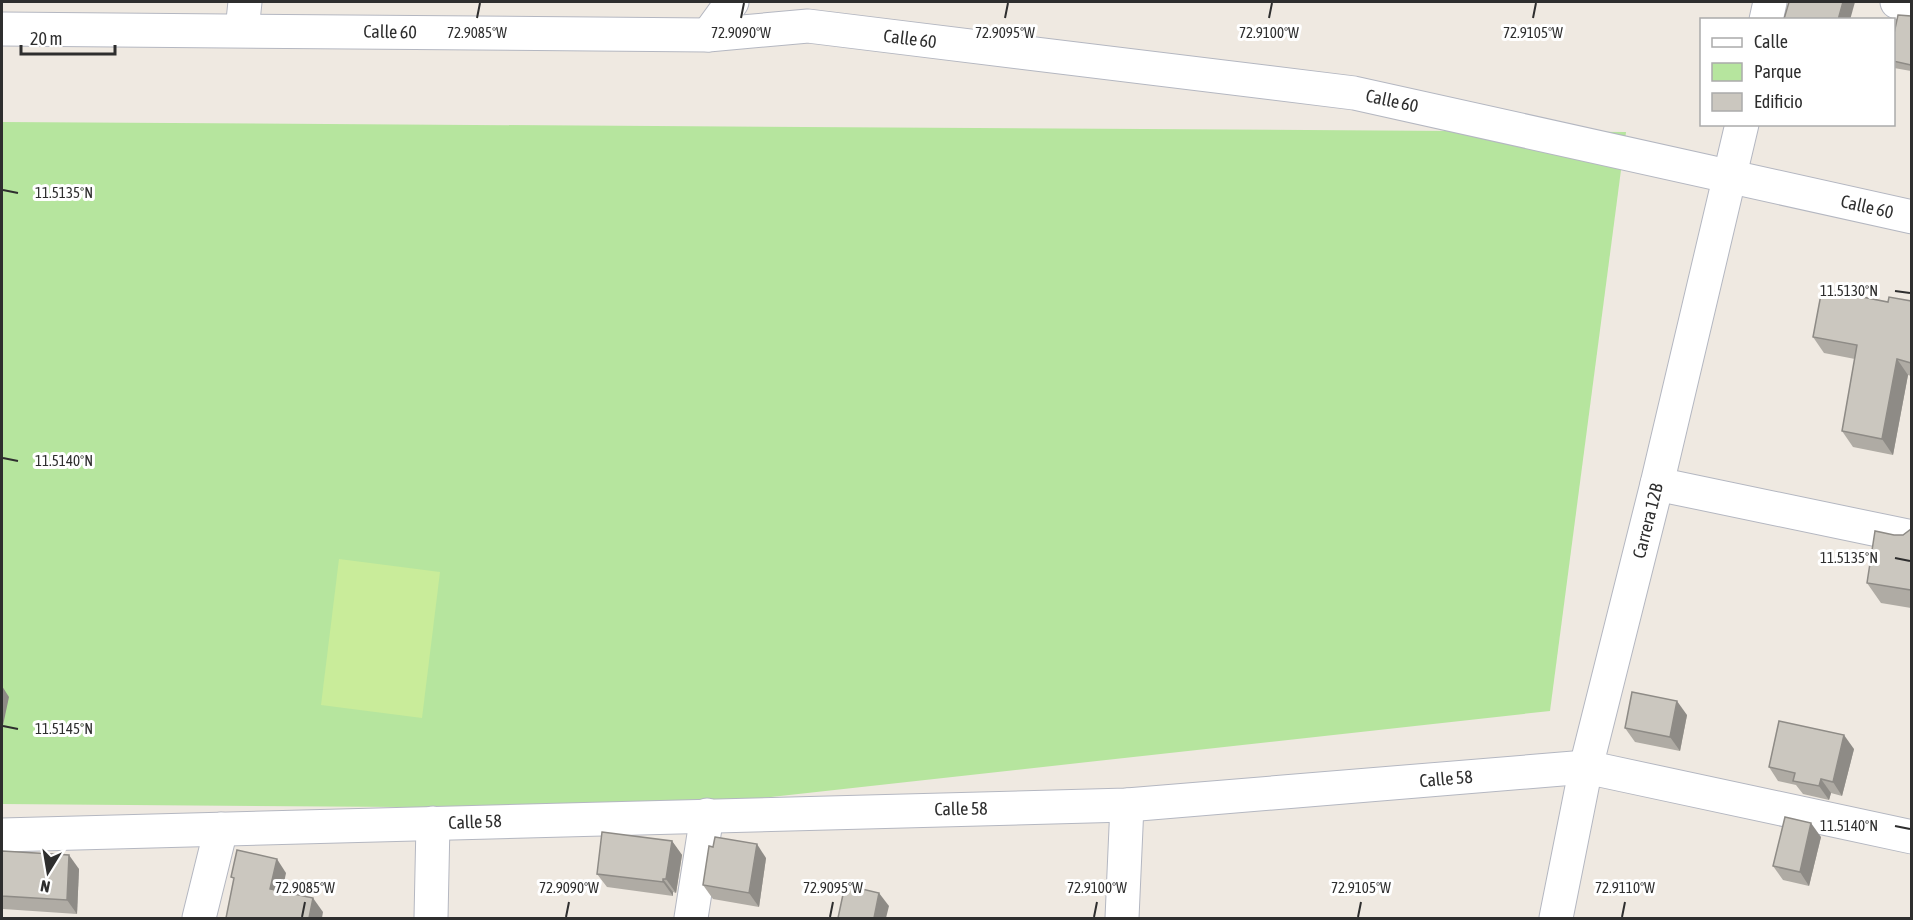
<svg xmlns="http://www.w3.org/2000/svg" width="1913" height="920" viewBox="0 0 1913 920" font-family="'Asap Condensed',sans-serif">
	<rect width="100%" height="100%" fill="#efe9e1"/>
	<!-- green -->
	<path fill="#b6e59e" d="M2,122L1626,132L1550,711L662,809L2,804Z"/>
	<!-- pitch -->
	<path fill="#c9ec9a" d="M339,559L440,572L422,718L321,705Z"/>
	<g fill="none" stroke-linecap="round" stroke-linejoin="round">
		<defs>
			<g id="minor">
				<path d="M1897,2L1912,5"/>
				<path d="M1766,20L1770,2"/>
				<path d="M2,29L708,35L808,26L1354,93L1912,217"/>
				<path d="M242,30L245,2"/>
				<path d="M708,35L732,2"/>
				<path d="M1657,484L1912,537"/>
				<path d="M2,835L1127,805L1586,767L1912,837"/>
				<path d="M199,918L221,829"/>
				<path d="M431,918L433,823"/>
				<path d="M691,918L707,815"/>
				<path d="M1122,918L1127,805"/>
				<path d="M1556,918L1586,767L1657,484L1742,124"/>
			</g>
		</defs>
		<!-- minor casing -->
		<use href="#minor" stroke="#b4b7c1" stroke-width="35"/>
		<!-- minor -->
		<use href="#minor" stroke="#fff" stroke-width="33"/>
	</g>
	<!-- wall -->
	<g fill="#afaba4">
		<path d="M1911,16V71L1894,68L1893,67V38Z"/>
		<path d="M1911,301V376L1908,375L1893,455L1853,447L1842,431L1855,359L1824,353L1813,337L1888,302Z"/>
		<path d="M1911,529V608L1881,603L1867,583L1894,535H1903Z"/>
		<path d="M1687,715L1680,751L1635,742L1625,728Z"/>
		<path d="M1854,749L1842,796L1831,793L1829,800L1803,794L1796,785L1778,781L1769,767Z"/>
		<path d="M1821,837L1809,886L1783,880L1773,866Z"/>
		<path d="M672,841L682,855L676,893L673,892V896L607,887L597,874Z"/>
		<path d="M2,851L79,869L77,914L3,909L2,908Z"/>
		<path d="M766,858L759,907L713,899L703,885Z"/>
	</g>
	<!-- shaded-wall -->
	<g fill="#8e8b86">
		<path d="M1843,2H1855L1850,20H1838Z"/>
		<path d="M1897,359L1908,375L1893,455L1882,439Z"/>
		<path d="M2,686L9,697L2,730Z"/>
		<path d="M1677,701L1687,715L1680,751L1670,737Z"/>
		<path d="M1844,735L1854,749L1842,796L1833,782Z"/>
		<path d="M1821,779L1831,793L1829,800L1819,786Z"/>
		<path d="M1811,823L1821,837L1809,886L1800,872Z"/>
		<path d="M672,841L682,855L676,893L666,879Z"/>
		<path d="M757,844L766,858L759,907L749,893Z"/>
		<path d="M69,855L79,869L77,914L67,900Z"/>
		<path d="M277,859L286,873L280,903L270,889Z"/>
		<path d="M663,879L673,892V896L663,882Z"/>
		<path d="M879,893L889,906L886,918H874Z"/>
		<path d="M313,898L323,912L322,918H309Z"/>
	</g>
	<!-- building -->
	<g fill="#cbc7bf" stroke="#8e8b86" stroke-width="1.5">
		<path d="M1789,2H1843L1838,20H1786L1784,19Z"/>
		<path d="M1898,15L1911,16V65L1893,61V38Z"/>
		<path d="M1822,289L1888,302L1889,297L1911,301V363L1897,359L1882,439L1842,431L1857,345L1813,337Z"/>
		<path d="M1911,529V590L1867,583L1875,531L1894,535H1903Z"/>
		<path d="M1632,692L1677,701L1670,737L1625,728Z"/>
		<path d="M1779,721L1844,735L1833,782L1821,779L1819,786L1793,781L1795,773L1769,767Z"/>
		<path d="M1785,817L1811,823L1800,872L1773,866Z"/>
		<path d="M602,832L672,841L666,879H663V882L597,874Z"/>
		<path d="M715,837L757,844L749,893L703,885L709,846L713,847Z"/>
		<path d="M237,850L277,859L270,889L313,898L309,918H226L234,878L231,877Z"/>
		<path d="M2,851L69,855L67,900L2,896Z"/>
		<path d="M845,885L879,893L874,918H838Z"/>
	</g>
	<!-- ticks -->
	<path fill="none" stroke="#2e2e2e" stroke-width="2" d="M477,18L480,3M741,18L744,3M1005,18L1008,3M1269,18L1272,3M1533,18L1536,3M3,190L18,193M1895,291L1910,293M3,458L18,461M1895,558L1910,561M3,726L18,729M1895,826L1910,829M302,917L305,902M566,917L569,902M830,917L833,902M1094,917L1097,902M1358,917L1361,902M1622,917L1625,902"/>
	<g text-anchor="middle" stroke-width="6" stroke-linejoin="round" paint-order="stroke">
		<!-- street labels -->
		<g font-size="18" fill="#2e2e2e" stroke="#fff">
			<text transform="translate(390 32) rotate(1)" y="6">Calle 60</text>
			<text transform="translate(910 39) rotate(7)" y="6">Calle 60</text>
			<text transform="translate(1392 101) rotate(12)" y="6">Calle 60</text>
			<text transform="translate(1867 207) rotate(13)" y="6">Calle 60</text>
			<text transform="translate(1648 521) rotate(-76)" y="6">Carrera 12B</text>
			<text transform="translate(1446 779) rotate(-5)" y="6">Calle 58</text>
			<text transform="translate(961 809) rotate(-1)" y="6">Calle 58</text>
			<text transform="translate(475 822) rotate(-2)" y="6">Calle 58</text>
		</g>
	</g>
	<g font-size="15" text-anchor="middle" fill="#2e2e2e" stroke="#fff" stroke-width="6" stroke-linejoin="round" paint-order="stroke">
		<text x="477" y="38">72.9085°W</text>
		<text x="741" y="38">72.9090°W</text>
		<text x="1005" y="38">72.9095°W</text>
		<text x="1269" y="38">72.9100°W</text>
		<text x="1533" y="38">72.9105°W</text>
		<text x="64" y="198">11.5135°N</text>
		<text x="1849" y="296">11.5130°N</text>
		<text x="64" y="466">11.5140°N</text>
		<text x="1849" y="563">11.5135°N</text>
		<text x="64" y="734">11.5145°N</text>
		<text x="1849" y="831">11.5140°N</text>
		<text x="305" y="893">72.9085°W</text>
		<text x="569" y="893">72.9090°W</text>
		<text x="833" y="893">72.9095°W</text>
		<text x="1097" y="893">72.9100°W</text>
		<text x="1361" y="893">72.9105°W</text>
		<text x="1625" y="893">72.9110°W</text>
	</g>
	<!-- border -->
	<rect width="1913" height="920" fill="none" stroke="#2e2e2e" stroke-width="6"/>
	<!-- legend -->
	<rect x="1700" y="18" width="195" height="108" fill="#ffffff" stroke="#ababab" stroke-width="1.5"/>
	<rect x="1712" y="38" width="30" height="9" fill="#ffffff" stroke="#ababab" stroke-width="1.5"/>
	<text x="1754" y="48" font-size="18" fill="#2e2e2e">Calle</text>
	<rect x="1712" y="63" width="30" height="18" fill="#b6e59e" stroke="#ababab" stroke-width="1.5"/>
	<text x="1754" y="78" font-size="18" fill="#2e2e2e">Parque</text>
	<rect x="1712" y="93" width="30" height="18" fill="#cbc7bf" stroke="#ababab" stroke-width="1.5"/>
	<text x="1754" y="108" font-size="18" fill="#2e2e2e">Edificio</text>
	<!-- north arrow -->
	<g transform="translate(48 872) rotate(191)" stroke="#ffffff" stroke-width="4.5" paint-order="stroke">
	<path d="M0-4.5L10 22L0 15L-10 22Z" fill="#2e2e2e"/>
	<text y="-9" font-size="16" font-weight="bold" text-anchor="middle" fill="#2e2e2e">N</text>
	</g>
	<!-- scale -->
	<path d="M21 45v9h94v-9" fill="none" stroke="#2e2e2e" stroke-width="3"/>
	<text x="30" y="45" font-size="18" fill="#2e2e2e" stroke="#ffffff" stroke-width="4.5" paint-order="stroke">20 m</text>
</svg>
